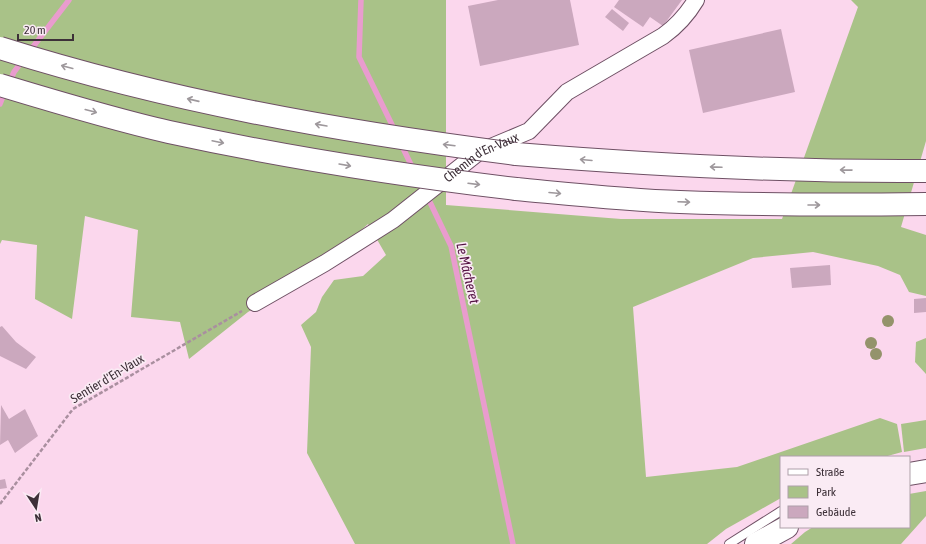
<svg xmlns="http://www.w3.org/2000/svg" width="926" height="544" viewBox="0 0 926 544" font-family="'Asap Condensed',sans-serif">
	<rect width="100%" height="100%" fill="#fbd7ed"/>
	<!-- green -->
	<g fill="#a9c288">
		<path d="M0,0H446V205L621,219H782L858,7L851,0H926V141L901,227L926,235V296L909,292L900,275L878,266L813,252L753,258L633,307L646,477L737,467L880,418L897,424L902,452L884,457H781V498L726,529L707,544H355L307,453L311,347L301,325L316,312L322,297L334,280L363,276L386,255L368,224L314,273L248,312L189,359L180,322L131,317L138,230L85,216L72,319L35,299L37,245L2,240L0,244Z"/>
		<path d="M926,338V374L915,362L916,342Z"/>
		<path d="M926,420V448L904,452L901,424Z"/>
		<path d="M926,491V516L901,544H791L805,532L813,527H909V494Z"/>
	</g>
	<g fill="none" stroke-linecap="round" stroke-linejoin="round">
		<!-- stream -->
		<g stroke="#e99cce" stroke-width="5.5">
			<path d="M361,0L359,57L395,131"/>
			<path d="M29,52L69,0"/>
			<path d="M9,83L14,72L23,60"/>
			<path d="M0,104L5,91"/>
			<path d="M401,144L414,171"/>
			<path d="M427,196L451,246L513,544"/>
		</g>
	</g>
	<!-- building -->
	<g fill="#cba8be">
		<path d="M498,0H570L579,45L480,66L468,6Z"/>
		<path d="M619,0H682L663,26L650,17L643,27L614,7Z"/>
		<path d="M612,9L629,23L623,31L605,17Z"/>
		<path d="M781,29L795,92L703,113L689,50Z"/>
		<path d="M830,265L831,285L792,288L790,268Z"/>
		<path d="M926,298V312L914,313V299Z"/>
		<path d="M2,326L16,342L36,357L26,369L0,356V327Z"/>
		<path d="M1,405L9,419L25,409L38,436L15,453L8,440L0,445Z"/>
		<path d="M5,479L7,488L0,489V480Z"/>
	</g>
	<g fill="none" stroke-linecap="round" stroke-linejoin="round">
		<defs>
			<path id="lane" d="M729,544L781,511"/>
			<g id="street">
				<path id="s1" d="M255,303L325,263L393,220L479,152L529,131L567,92L663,36C677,26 687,15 696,0"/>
			</g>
			<g id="secondary">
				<path d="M909,474L926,471"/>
				<path d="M756,544L787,527"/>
			</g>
			<g id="highway">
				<path d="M516,154C652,165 789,172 926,171"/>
				<path d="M516,189C570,194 625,200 680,202C762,205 844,205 926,204"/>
			</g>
		</defs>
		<!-- lane casing -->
		<use href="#lane" stroke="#6e5064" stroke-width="10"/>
		<!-- street casing -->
		<use href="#street" stroke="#6e5064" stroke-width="18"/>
		<!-- secondary casing -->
		<use href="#secondary" stroke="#6e5064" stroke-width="24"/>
		<!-- highway casing -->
		<use href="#highway" stroke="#6e5064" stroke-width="24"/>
		<!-- path -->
		<path stroke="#a98f9f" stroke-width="2.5" stroke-dasharray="4 2" stroke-linecap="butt" d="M0,504L73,409L242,311"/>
		<!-- lane -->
		<use href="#lane" stroke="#fff" stroke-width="8"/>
		<!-- street -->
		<use href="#street" stroke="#fff" stroke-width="16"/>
		<!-- secondary -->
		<use href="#secondary" stroke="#fff" stroke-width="22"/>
		<!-- highway -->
		<use href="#highway" stroke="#fff" stroke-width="22"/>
		<defs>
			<g id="highway-bridge">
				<path d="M0,48C168,101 341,132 516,154"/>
				<path d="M0,85C56,102 112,119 169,132C284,157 399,175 516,189"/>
			</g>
		</defs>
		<!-- highway-bridge casing -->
		<use href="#highway-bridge" stroke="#6e5064" stroke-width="24" stroke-linecap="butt"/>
		<!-- highway-bridge -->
		<use href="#highway-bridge" stroke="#fff" stroke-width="22"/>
	</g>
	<!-- trees -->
	<g fill="#94936b">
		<circle cx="888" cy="321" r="6"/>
		<circle cx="871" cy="343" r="6"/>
		<circle cx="876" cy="354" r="6"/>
	</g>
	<!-- one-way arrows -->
	<defs><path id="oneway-shaft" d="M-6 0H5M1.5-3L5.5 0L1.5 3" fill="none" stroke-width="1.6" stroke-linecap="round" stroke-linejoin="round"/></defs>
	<g stroke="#9e989c">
		<use href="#oneway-shaft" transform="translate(67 67) rotate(-165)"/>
		<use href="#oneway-shaft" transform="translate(193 100) rotate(-167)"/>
		<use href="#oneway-shaft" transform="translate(91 111) rotate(15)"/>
		<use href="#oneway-shaft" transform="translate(321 125) rotate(-170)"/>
		<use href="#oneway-shaft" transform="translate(218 142) rotate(12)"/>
		<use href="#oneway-shaft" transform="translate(449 145) rotate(-173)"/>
		<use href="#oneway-shaft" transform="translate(586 160) rotate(-175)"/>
		<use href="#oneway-shaft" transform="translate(345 165) rotate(10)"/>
		<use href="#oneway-shaft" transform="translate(716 167) rotate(-178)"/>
		<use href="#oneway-shaft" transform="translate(846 170) rotate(-179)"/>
		<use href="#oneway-shaft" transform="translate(474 184) rotate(7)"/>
		<use href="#oneway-shaft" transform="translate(555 193) rotate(5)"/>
		<use href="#oneway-shaft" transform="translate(684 202) rotate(2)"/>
		<use href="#oneway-shaft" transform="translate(814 205)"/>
	</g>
	<g text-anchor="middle" stroke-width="3.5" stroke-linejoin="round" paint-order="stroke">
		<!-- street labels -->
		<g font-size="13" fill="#3d3038" stroke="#faebf4">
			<text dy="5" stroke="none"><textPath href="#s1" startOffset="270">Chemin d'En-Vaux</textPath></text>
			<text transform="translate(107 378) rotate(-31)" y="5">Sentier d'En-Vaux</text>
		</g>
		<!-- water labels -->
		<g font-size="14" font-style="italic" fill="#531042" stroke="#faebf4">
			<text transform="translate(468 273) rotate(77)" y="5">Le Mâcheret</text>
		</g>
	</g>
	<!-- legend -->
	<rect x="780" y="456" width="130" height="72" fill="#faebf4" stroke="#aea0a9"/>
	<rect x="788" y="469" width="20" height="6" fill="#ffffff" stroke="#aea0a9"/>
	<text x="816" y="476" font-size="12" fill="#3d3038">Straße</text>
	<rect x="788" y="486" width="20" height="12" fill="#a9c288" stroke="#aea0a9"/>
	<text x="816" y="496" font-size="12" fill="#3d3038">Park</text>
	<rect x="788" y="506" width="20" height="12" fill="#cba8be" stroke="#aea0a9"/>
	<text x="816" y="516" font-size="12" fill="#3d3038">Gebäude</text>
	<!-- north arrow -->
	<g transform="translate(36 508) rotate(168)" stroke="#faebf4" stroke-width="3" paint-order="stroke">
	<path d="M0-3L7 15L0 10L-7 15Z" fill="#3d3038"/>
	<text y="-6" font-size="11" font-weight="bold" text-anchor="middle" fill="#3d3038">N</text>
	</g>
	<!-- scale -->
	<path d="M18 34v6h55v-6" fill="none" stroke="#3d3038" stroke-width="2"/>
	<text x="24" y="34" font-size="12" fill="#3d3038" stroke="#faebf4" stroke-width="3" paint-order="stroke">20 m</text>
</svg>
